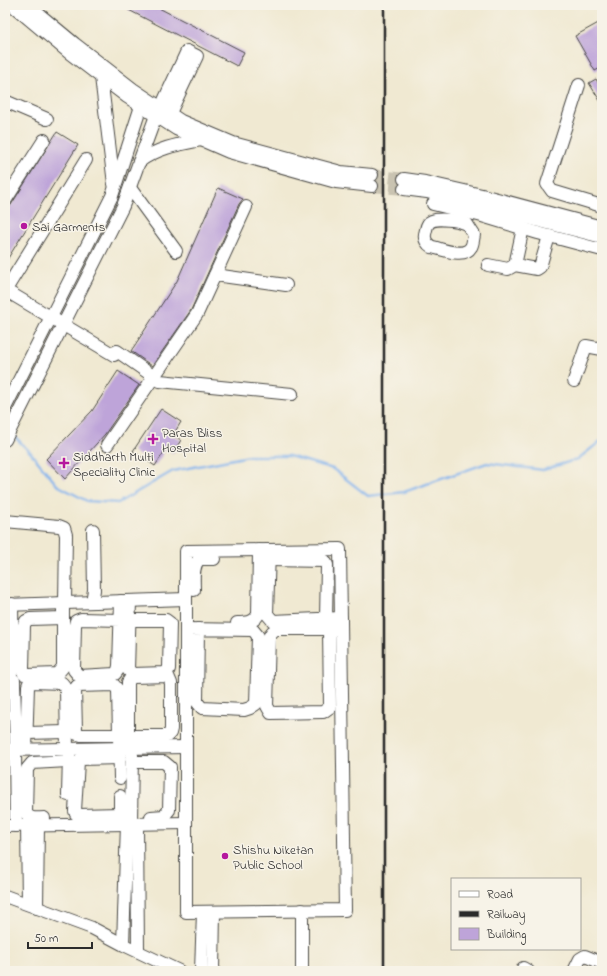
<svg xmlns="http://www.w3.org/2000/svg" width="607" height="976" viewBox="0 0 607 976" font-family="'Indie Flower',sans-serif">
	<rect width="100%" height="100%" fill="#f7f3e8"/>
	<filter id="ink" filterUnits="userSpaceOnUse"><feTurbulence type="fractalNoise" baseFrequency=".025" numOctaves="2"/><feDisplacementMap in="SourceGraphic" scale="8" xChannelSelector="R" yChannelSelector="G"/><feConvolveMatrix kernelMatrix="1 2 1 2 8 2 1 2 1" color-interpolation-filters="sRGB"/></filter>
	<filter id="wash" filterUnits="userSpaceOnUse"><feTurbulence type="fractalNoise" baseFrequency=".012" numOctaves="4" result="noise"/><feDisplacementMap in="SourceGraphic" scale="16" xChannelSelector="R" yChannelSelector="G"/><feGaussianBlur stdDeviation="0.9" result="paint"/><feColorMatrix in="noise" values="0 0 0 0 0 0 0 0 0 0 0 0 0 0 0 0 0 1.4 0 .05"/><feComposite in="paint" operator="in"/></filter>
	<g filter="url(#wash)">
		<rect width="100%" height="100%" fill="#f0e9d2"/>
		<g fill="none" stroke-linecap="round" stroke-linejoin="round">
			<!-- stream -->
			<path stroke="#81b2ec" stroke-width="2.5" d="M12,434L31,453L57,485L87,501L118,503L173,471L249,456H289L333,469L368,496L404,492L487,463L543,470L578,459L602,440"/>
		</g>
		<g id="blocks">
			<!-- building -->
			<g fill="#bea4d9">
				<path d="M119,5H153L244,52L237,66Z"/>
				<path d="M602,21V67L595,71L575,36Z"/>
				<path d="M596,79L602,90V104L589,83Z"/>
				<path d="M57,132L78,145L5,263V212L11,205Z"/>
				<path d="M218,188L243,199L239,204L191,310L152,366L131,351L177,281Z"/>
				<path d="M118,371L139,385L105,434L65,479L46,459L92,411Z"/>
				<path d="M161,409L181,422L173,435L181,440L173,453L166,449L155,466L133,451Z"/>
			</g>
		</g>
	</g>
	<g filter="url(#ink)">
		<use href="#blocks" fill-opacity="0" stroke="#494844" stroke-width="1"/>
		<g fill="none" stroke-linecap="round" stroke-linejoin="round">
			<!-- minor-tunnel -->
			<g stroke="#c9c3b1" stroke-width="12" stroke-dasharray="12 6" stroke-linecap="butt">
				<path d="M372,175L404,179"/>
				<path d="M372,186L404,189"/>
			</g>
			<defs>
				<g id="minor">
					<path d="M12,5L68,52L127,97L176,129L229,152L336,182L372,186"/>
					<path d="M28,5L75,44L133,89L181,121L233,143L341,172L372,175"/>
					<path d="M101,77L114,184"/>
					<path d="M579,85L547,184L552,191L602,206"/>
					<path d="M5,101L47,119"/>
					<path d="M161,107L187,51L197,56L170,113"/>
					<path d="M139,162C156,148 180,144 201,140"/>
					<path d="M404,179L425,182L482,195L602,227"/>
					<path d="M130,188L176,251"/>
					<path d="M404,189L427,192L602,237"/>
					<path d="M5,201L44,140"/>
					<path d="M433,204L482,216L538,233L602,250"/>
					<path d="M458,221C451,220 432,217 428,224C426,227 426,231 425,234C424,239 427,244 432,247C443,249 464,259 471,247C473,244 473,239 474,235L467,224L458,221L462,210"/>
					<path d="M488,265L508,269L515,265L537,269L540,267L549,236"/>
					<path d="M515,265L523,228"/>
					<path d="M215,275L286,285"/>
					<path d="M5,290L114,355"/>
					<path d="M5,291L86,160"/>
					<path d="M117,351L160,381L292,394"/>
					<path d="M574,381L586,346L602,349"/>
					<path d="M5,408L112,196L143,100"/>
					<path d="M5,440L123,206L158,110"/>
					<path d="M107,445L197,314L246,207"/>
					<path d="M5,521L59,526L64,528L66,535L65,603"/>
					<path d="M340,549L345,910L186,912V551Z"/>
					<path d="M269,550L267,614L273,621L341,618"/>
					<path d="M269,560L325,561L327,565L326,619"/>
					<path d="M194,590C194,580 192,567 199,559H214"/>
					<path d="M92,602L94,590L93,530"/>
					<path d="M63,603V667L57,674L28,675L24,674L23,670L24,625L26,621L30,619L63,618"/>
					<path d="M5,605L186,599"/>
					<path d="M120,620L81,619L76,621L75,625L74,670L79,676L115,674L118,670L119,666L121,601"/>
					<path d="M130,620H166L170,623L169,669L165,673L133,674L128,670L130,601"/>
					<path d="M237,623C247,623 253,623 258,615L259,550"/>
					<path d="M186,629L253,630L258,636L256,704L250,708L244,710L202,708L197,702L198,629"/>
					<path d="M329,629L330,707L323,712L271,713L267,706L269,637L272,632L276,629H341"/>
					<path d="M5,672H9L13,670V665L12,604"/>
					<path d="M5,678H11L14,680L16,749"/>
					<path d="M27,733L66,732"/>
					<path d="M119,735H81L77,734L76,731L75,689L77,686L114,685L118,690L120,778"/>
					<path d="M128,748V682L130,679L133,677L168,676L171,683V729L170,733L167,736H128"/>
					<path d="M15,749L16,826"/>
					<path d="M26,749L28,686L29,683L32,682L62,683L66,688L67,749"/>
					<path d="M5,750L186,747"/>
					<path d="M132,762H164L170,767L169,810L164,816L151,817"/>
					<path d="M68,795L69,754"/>
					<path d="M120,814L79,815L76,814L75,811L78,761L81,759L120,758"/>
					<path d="M44,818C37,818 30,820 26,813L27,769L32,763L68,761"/>
					<path d="M120,821V796"/>
					<path d="M131,824L132,755"/>
					<path d="M137,824L138,951"/>
					<path d="M27,825L28,904"/>
					<path d="M5,826L186,823"/>
					<path d="M5,896L92,928L124,945L179,971"/>
					<path d="M37,908L38,825"/>
					<path d="M302,910V971"/>
					<path d="M123,944L127,824"/>
					<path d="M523,968L528,971"/>
					<path d="M201,971L203,912"/>
					<path d="M213,971L214,912"/>
					<path d="M574,971L580,959L585,956L602,963"/>
				</g>
			</defs>
			<!-- minor casing -->
			<use href="#minor" stroke="#494844" stroke-width="14"/>
			<!-- minor -->
			<use href="#minor" stroke="#fff" stroke-width="12"/>
			<!-- rail -->
			<path stroke="#2b2b2b" stroke-width="2.5" d="M384,5V971"/>
		</g>
	</g>
	<!-- markers -->
	<g fill="#b5179e" stroke="#f7f3e8" stroke-width="1.5">
		<circle cx="24" cy="226" r="4"/>
		<path d="M151 433h4v4h4v4h-4v4h-4v-4h-4v-4h4z"/>
		<path d="M62 457h4v4h4v4h-4v4h-4v-4h-4v-4h4z"/>
		<circle cx="225" cy="856" r="4"/>
	</g>
	<g text-anchor="middle" stroke-width="3" stroke-linejoin="round" paint-order="stroke">
		<!-- poi labels -->
		<g font-size="13" fill="#2b2b2b" stroke="#f7f3e8" text-anchor="start">
			<text x="32" y="231">Sai Garments</text>
			<text x="162" y="437">Paras Bliss<tspan x="162" dy="15">Hospital</tspan></text>
			<text x="73" y="461">Siddharth Multi<tspan x="73" dy="15">Speciality Clinic</tspan></text>
			<text x="233" y="854">Shishu Niketan<tspan x="233" dy="15">Public School</tspan></text>
		</g>
	</g>
	<!-- margin -->
	<rect width="607" height="976" fill="none" stroke="#f7f3e8" stroke-width="20"/>
	<!-- legend -->
	<rect x="451" y="878" width="130" height="72" fill="#f7f3e8" stroke="#a5a39c"/>
	<rect x="459" y="891" width="20" height="6" fill="#ffffff" stroke="#a5a39c"/>
	<text x="487" y="898" font-size="12" fill="#2b2b2b">Road</text>
	<rect x="459" y="911" width="20" height="6" fill="#2b2b2b" stroke="#a5a39c"/>
	<text x="487" y="918" font-size="12" fill="#2b2b2b">Railway</text>
	<rect x="459" y="928" width="20" height="12" fill="#bea4d9" stroke="#a5a39c"/>
	<text x="487" y="938" font-size="12" fill="#2b2b2b">Building</text>
	<!-- scale -->
	<path d="M28 942v6h64v-6" fill="none" stroke="#2b2b2b" stroke-width="2"/>
	<text x="34" y="942" font-size="12" fill="#2b2b2b" stroke="#f7f3e8" stroke-width="3" paint-order="stroke">50 m</text>
</svg>
